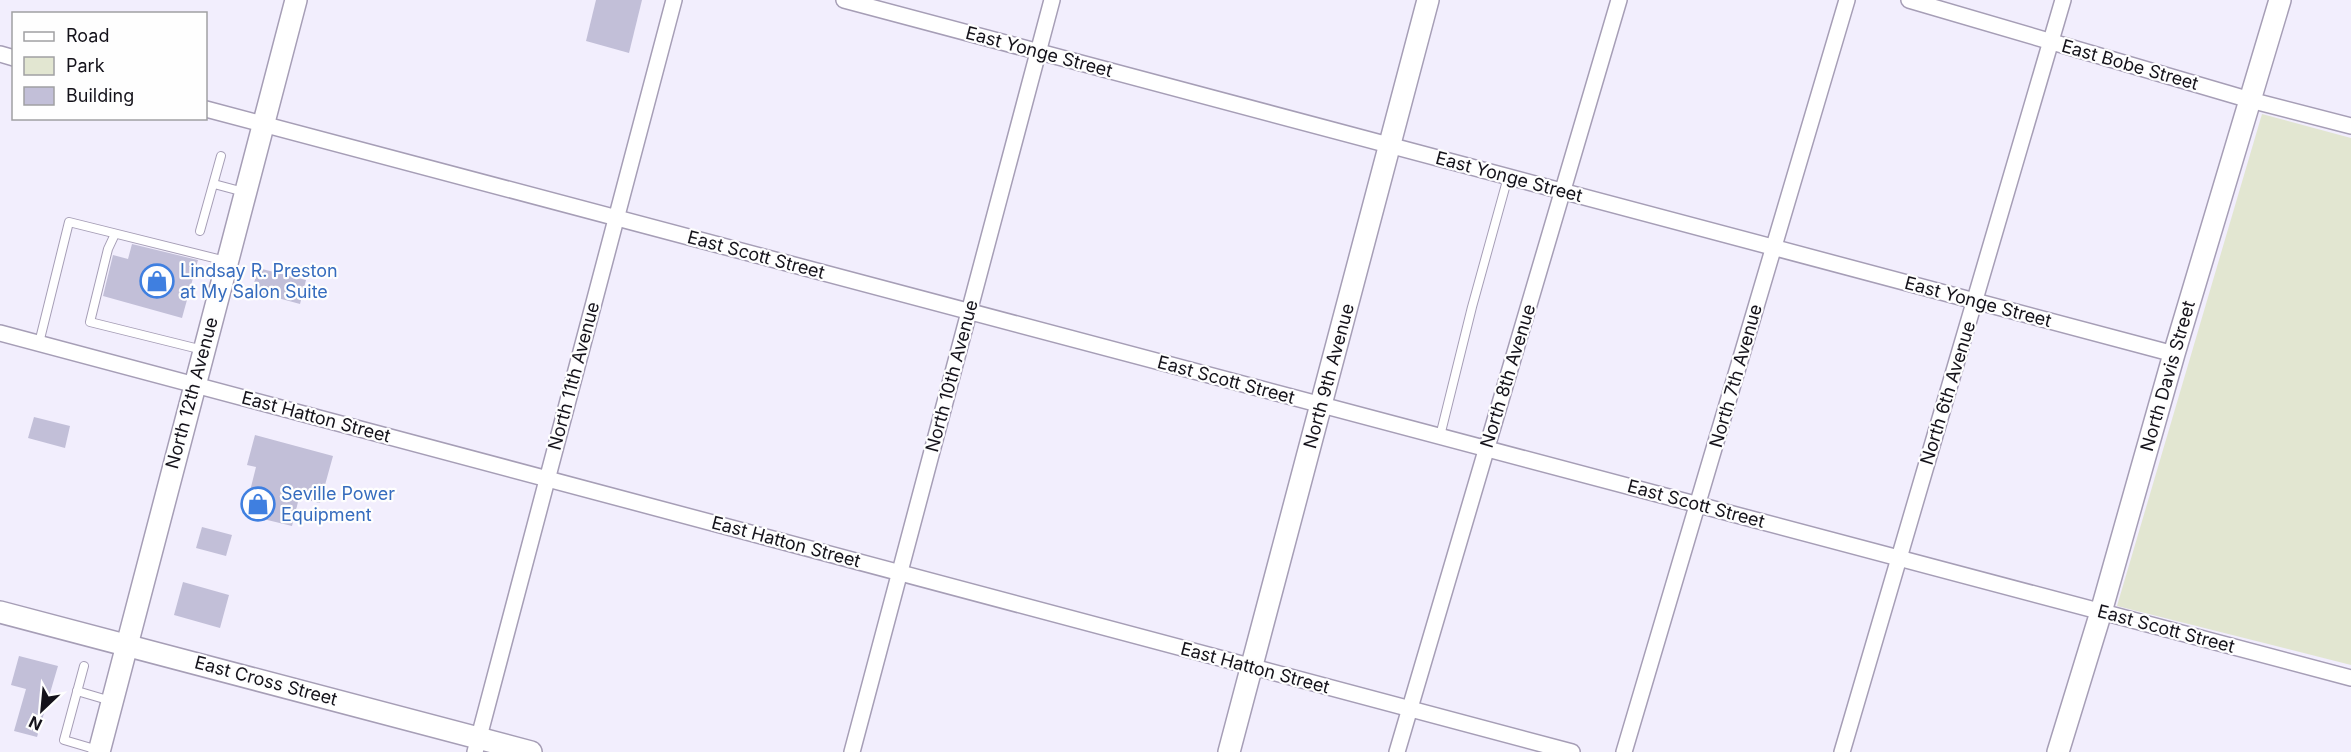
<svg xmlns="http://www.w3.org/2000/svg" width="2351" height="752" viewBox="0 0 2351 752" font-family="Inter,sans-serif">
	<rect width="100%" height="100%" fill="#f2eefd"/>
	<!-- park -->
	<path fill="#e2e6d1" d="M2262,114L2351,138V665L2117,606Z"/>
	<!-- building -->
	<g fill="#c2bfd8">
		<path d="M596,0H642L629,53L586,41Z"/>
		<path d="M132,244L198,260L182,318L103,296L113,255L128,259Z"/>
		<path d="M258,268L306,280L300,304L252,291Z"/>
		<path d="M34,417L70,426L65,448L28,438Z"/>
		<path d="M255,435L333,456L320,503L299,498L292,526L247,515L254,492L250,491L256,467L247,465Z"/>
		<path d="M202,527L232,535L226,556L196,548Z"/>
		<path d="M183,582L229,595L220,628L174,615Z"/>
		<path d="M19,656L58,666L37,737L14,731L26,689L11,685Z"/>
	</g>
	<g fill="none" stroke-linecap="round" stroke-linejoin="round">
		<defs>
			<g id="lane">
				<path d="M214,184L244,192"/>
				<path d="M200,231L221,156"/>
				<path d="M115,234L108,249L90,322L203,350"/>
				<path d="M39,343L69,222L226,261"/>
				<path d="M1440,436L1472,307L1508,177"/>
				<path d="M84,666L64,740L98,750"/>
				<path d="M77,691L111,701"/>
			</g>
			<g id="street">
				<path d="M844,0L2174,354"/>
				<path d="M1909,0L2250,100L2351,126"/>
				<path d="M0,54L14,58"/>
				<path d="M206,109L2351,678"/>
				<path d="M0,333L1572,752"/>
				<path d="M475,752L674,0"/>
				<path d="M852,752L1052,0"/>
				<path d="M1397,752L1619,0"/>
				<path d="M1624,752L1847,0"/>
				<path d="M1842,752L2063,0"/>
			</g>
			<g id="secondary">
				<path d="M0,612L531,752"/>
				<path d="M99,752L296,0"/>
				<path d="M1229,752L1428,0"/>
				<path d="M2058,752L2101,612L2174,354L2280,0"/>
			</g>
		</defs>
		<!-- lane casing -->
		<use href="#lane" stroke="#a69eb6" stroke-width="10"/>
		<!-- street casing -->
		<use href="#street" stroke="#a69eb6" stroke-width="18"/>
		<!-- secondary casing -->
		<use href="#secondary" stroke="#a69eb6" stroke-width="24"/>
		<!-- lane -->
		<use href="#lane" stroke="#fff" stroke-width="8"/>
		<!-- street -->
		<use href="#street" stroke="#fff" stroke-width="15"/>
		<!-- secondary -->
		<use href="#secondary" stroke="#fff" stroke-width="21"/>
	</g>
	<!-- icons -->
	<defs>
		<symbol id="shop-ring" viewBox="-11 -11 22 22"><circle r="9.5" fill="#fefefe" stroke="#3f7fe0" stroke-width="1.5"/><path d="M-5-2.5h2.3a2.7 3.5 0 0 1 5.4 0H5L5.5 6h-11ZM-1.5-2.5h3a1.5 2.3 0 0 0-3 0Z" fill="#3f7fe0"/></symbol>
	</defs>
	<g fill-rule="evenodd">
		<use href="#shop-ring" x="138" y="262" width="38" height="38"/>
		<use href="#shop-ring" x="239" y="485" width="38" height="38"/>
	</g>
	<g text-anchor="middle" stroke-width="4.5" stroke-linejoin="round" paint-order="stroke">
		<!-- street labels -->
		<g font-size="18" fill="#14121a" stroke="#fefefe">
			<text transform="translate(1039 52) rotate(15)" y="6">East Yonge Street</text>
			<text transform="translate(2130 65) rotate(16)" y="6">East Bobe Street</text>
			<text transform="translate(1509 177) rotate(15)" y="6">East Yonge Street</text>
			<text transform="translate(756 255) rotate(15)" y="6">East Scott Street</text>
			<text transform="translate(1978 302) rotate(15)" y="6">East Yonge Street</text>
			<text transform="translate(574 376) rotate(-75)" y="6">North 11th Avenue</text>
			<text transform="translate(952 376) rotate(-75)" y="6">North 10th Avenue</text>
			<text transform="translate(1329 376) rotate(-75)" y="6">North 9th Avenue</text>
			<text transform="translate(1508 376) rotate(-73)" y="6">North 8th Avenue</text>
			<text transform="translate(1736 376) rotate(-74)" y="6">North 7th Avenue</text>
			<text transform="translate(2168 376) rotate(-74)" y="6">North Davis Street</text>
			<text transform="translate(1226 380) rotate(15)" y="6">East Scott Street</text>
			<text transform="translate(192 393) rotate(-75)" y="6">North 12th Avenue</text>
			<text transform="translate(1948 393) rotate(-73)" y="6">North 6th Avenue</text>
			<text transform="translate(316 417) rotate(15)" y="6">East Hatton Street</text>
			<text transform="translate(1696 504) rotate(15)" y="6">East Scott Street</text>
			<text transform="translate(786 542) rotate(15)" y="6">East Hatton Street</text>
			<text transform="translate(2166 629) rotate(15)" y="6">East Scott Street</text>
			<text transform="translate(1255 668) rotate(15)" y="6">East Hatton Street</text>
			<text transform="translate(266 681) rotate(15)" y="6">East Cross Street</text>
		</g>
		<!-- shop labels -->
		<g font-size="18" fill="#366cbe" stroke="#fefefe" text-anchor="start">
			<text x="180" y="277">Lindsay R. Preston<tspan x="180" dy="21">at My Salon Suite</tspan></text>
			<text x="281" y="500">Seville Power<tspan x="281" dy="21">Equipment</tspan></text>
		</g>
	</g>
	<!-- legend -->
	<rect x="12" y="12" width="195" height="108" fill="#fefefe" stroke="#a0a0a3" stroke-width="1.5"/>
	<rect x="24" y="32" width="30" height="9" fill="#ffffff" stroke="#a0a0a3" stroke-width="1.5"/>
	<text x="66" y="42" font-size="18" fill="#14121a">Road</text>
	<rect x="24" y="57" width="30" height="18" fill="#e2e6d1" stroke="#a0a0a3" stroke-width="1.5"/>
	<text x="66" y="72" font-size="18" fill="#14121a">Park</text>
	<rect x="24" y="87" width="30" height="18" fill="#c2bfd8" stroke="#a0a0a3" stroke-width="1.5"/>
	<text x="66" y="102" font-size="18" fill="#14121a">Building</text>
	<!-- north arrow -->
	<g transform="translate(42 710) rotate(206)" stroke="#fefefe" stroke-width="4.5" paint-order="stroke">
	<path d="M0-4.5L10 22L0 15L-10 22Z" fill="#14121a"/>
	<text y="-9" font-size="16" font-weight="bold" text-anchor="middle" fill="#14121a">N</text>
	</g>
</svg>
